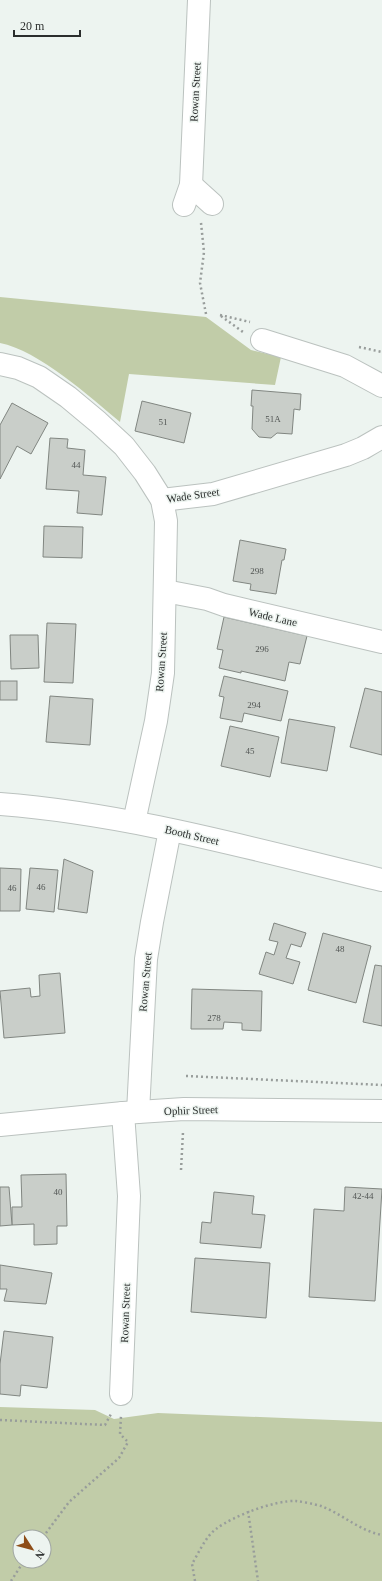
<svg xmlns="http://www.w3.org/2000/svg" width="382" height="1581" viewBox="0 0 382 1581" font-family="Georgia,serif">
	<rect width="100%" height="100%" fill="#edf4f0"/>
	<!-- green -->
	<g fill="#c1cca8" fill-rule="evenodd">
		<path d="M0,297L206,317L251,350L281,357L275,385L129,374L120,422C90,397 38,350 0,343Z"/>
		<path d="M0,1407L95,1410L114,1419L158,1413L382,1422V1581H0ZM20,1537H44V1561H20Z"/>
	</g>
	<!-- building -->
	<g fill="#c9cec9" stroke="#818681">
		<path d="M252,390L301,394L300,410L294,409L292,434L277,433L271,438L259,437L252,429L253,406H251Z"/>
		<path d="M142,401L191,413L184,443L135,431Z"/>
		<path d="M12,403L48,423L31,454L17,446L0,479V425Z"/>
		<path d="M50,438L68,439L67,448L85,450L83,475L106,477L102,515L77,513L79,491L46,489Z"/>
		<path d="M44,526L83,527L82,558L43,557Z"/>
		<path d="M240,540L286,549L284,560H282L276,594L250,590L251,584L233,581Z"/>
		<path d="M224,617L307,636L300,664L289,662L285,681L241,671V673L219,668L223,650L217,649Z"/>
		<path d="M47,623L76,624L73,683L44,682Z"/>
		<path d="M10,635H38L39,668L11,669Z"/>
		<path d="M224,676L288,691L281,721L244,713L242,722L220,718L224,697L219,696Z"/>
		<rect x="0" y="681" width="17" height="19"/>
		<path d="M365,688L382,692V755L350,747Z"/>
		<path d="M50,696L93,699L90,745L46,742Z"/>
		<path d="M289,719L335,727L327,771L281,763Z"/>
		<path d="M230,726L279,737L270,777L221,766Z"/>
		<path d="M64,859L93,871L87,913L58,909Z"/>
		<path d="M0,868L21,869L20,911H0Z"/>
		<path d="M30,868L58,870L54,912L26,909Z"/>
		<path d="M274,923L306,933L301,947L291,944L286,958L300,962L293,984L259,974L266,952L274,955L278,942L269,940Z"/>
		<path d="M323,933L371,946L356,1003L308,990Z"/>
		<path d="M375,965L382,966V1026L363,1022Z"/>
		<path d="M60,973L65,1033L4,1038L0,991L30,988L31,997L40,996L39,975Z"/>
		<path d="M192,989L262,991L261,1031L242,1030V1023L224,1022L223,1029H191Z"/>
		<path d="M66,1174L67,1226H57V1244L34,1245V1224L12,1225V1207H22L21,1175Z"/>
		<path d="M0,1187H9L12,1225L0,1226Z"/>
		<path d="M345,1187L382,1189L375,1301L309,1297L314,1209L344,1211Z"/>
		<path d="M214,1192L254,1196L252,1214L265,1215L261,1248L200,1243L202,1222L211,1223Z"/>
		<path d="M195,1258L270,1263L266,1318L191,1312Z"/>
		<path d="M0,1265L52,1273L46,1304L4,1301L7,1289H0Z"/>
		<path d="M4,1331L53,1337L47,1388L21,1385L20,1396L0,1394V1364Z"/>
	</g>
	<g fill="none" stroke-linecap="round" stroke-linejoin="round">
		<defs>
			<g id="minor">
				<path d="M191,185L212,204"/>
				<path d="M184,205L191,185L199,0"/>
				<path d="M262,340L345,366L382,386"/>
				<path d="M0,364L18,368L39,377L68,397L98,422L124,446L145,473L162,500L166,521L163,673L156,721L134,822"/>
				<path d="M162,500L213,494L346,455L363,448L382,437"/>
				<path d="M165,591L207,599L224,605L382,642"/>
				<path d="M0,804C130,814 256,850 382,880"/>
				<path d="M138,1112L146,959L152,922L170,830"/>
				<path d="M0,1125L123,1113L184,1109L382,1111"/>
				<path d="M121,1394L129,1196L123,1113"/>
			</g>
		</defs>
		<!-- minor casing -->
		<use href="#minor" stroke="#bbc2bf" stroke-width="24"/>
		<!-- path -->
		<g stroke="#989d9b" stroke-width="2.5" stroke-dasharray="2 3" stroke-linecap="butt">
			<path d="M201,223L204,252L200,283L206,314"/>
			<path d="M220,315L250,322"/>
			<path d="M221,316L243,332"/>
			<path d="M359,347L382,352"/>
			<path d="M186,1076L382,1085"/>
			<path d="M181,1170L183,1132"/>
			<path d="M0,1420L105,1425L111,1414"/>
			<path d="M248,1511L258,1581"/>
			<path d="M43,1537L69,1502L119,1458L128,1442L120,1434L121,1416"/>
			<path d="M11,1581L24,1561"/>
			<path d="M195,1581L192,1564C198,1554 206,1536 216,1529C233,1516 275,1500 296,1501C304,1502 314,1504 321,1506C342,1514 360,1531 382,1535"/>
		</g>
		<!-- minor -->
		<use href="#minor" stroke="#fff" stroke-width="22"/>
	</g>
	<g text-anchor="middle" stroke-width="3" stroke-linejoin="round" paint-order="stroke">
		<!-- number labels -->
		<g font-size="9" fill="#525654">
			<text x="273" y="422">51A</text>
			<text x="163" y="425">51</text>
			<text x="76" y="468">44</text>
			<text x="257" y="574">298</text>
			<text x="262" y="652">296</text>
			<text x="254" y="708">294</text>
			<text x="250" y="754">45</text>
			<text x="41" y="890">46</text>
			<text x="12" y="891">46</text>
			<text x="340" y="952">48</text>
			<text x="214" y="1021">278</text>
			<text x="58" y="1195">40</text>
			<text x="363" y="1199">42-44</text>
		</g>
		<!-- street labels -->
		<g font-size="11" fill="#2b2e2d" stroke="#edf4f0">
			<text transform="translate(195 92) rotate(-87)" y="4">Rowan Street</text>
			<text transform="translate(193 495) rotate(-8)" y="4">Wade Street</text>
			<text transform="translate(273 617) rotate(13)" y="4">Wade Lane</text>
			<text transform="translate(161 662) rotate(-86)" y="4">Rowan Street</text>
			<text transform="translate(192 835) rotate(13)" y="4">Booth Street</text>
			<text transform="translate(145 982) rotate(-85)" y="4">Rowan Street</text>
			<text transform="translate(191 1110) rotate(-2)" y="4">Ophir Street</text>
			<text transform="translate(125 1313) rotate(-88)" y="4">Rowan Street</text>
		</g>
	</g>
	<!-- north arrow -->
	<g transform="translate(32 1549) rotate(126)"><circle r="19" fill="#edf4f0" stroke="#9fa5a2"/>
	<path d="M0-3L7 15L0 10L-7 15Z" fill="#8e4d18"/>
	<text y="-6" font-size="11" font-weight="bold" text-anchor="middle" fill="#2b2e2d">N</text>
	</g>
	<!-- scale -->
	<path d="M14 30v6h66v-6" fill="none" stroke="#2b2e2d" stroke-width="2"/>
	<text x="20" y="30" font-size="12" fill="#2b2e2d" stroke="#edf4f0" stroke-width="3" paint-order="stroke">20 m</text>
</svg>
